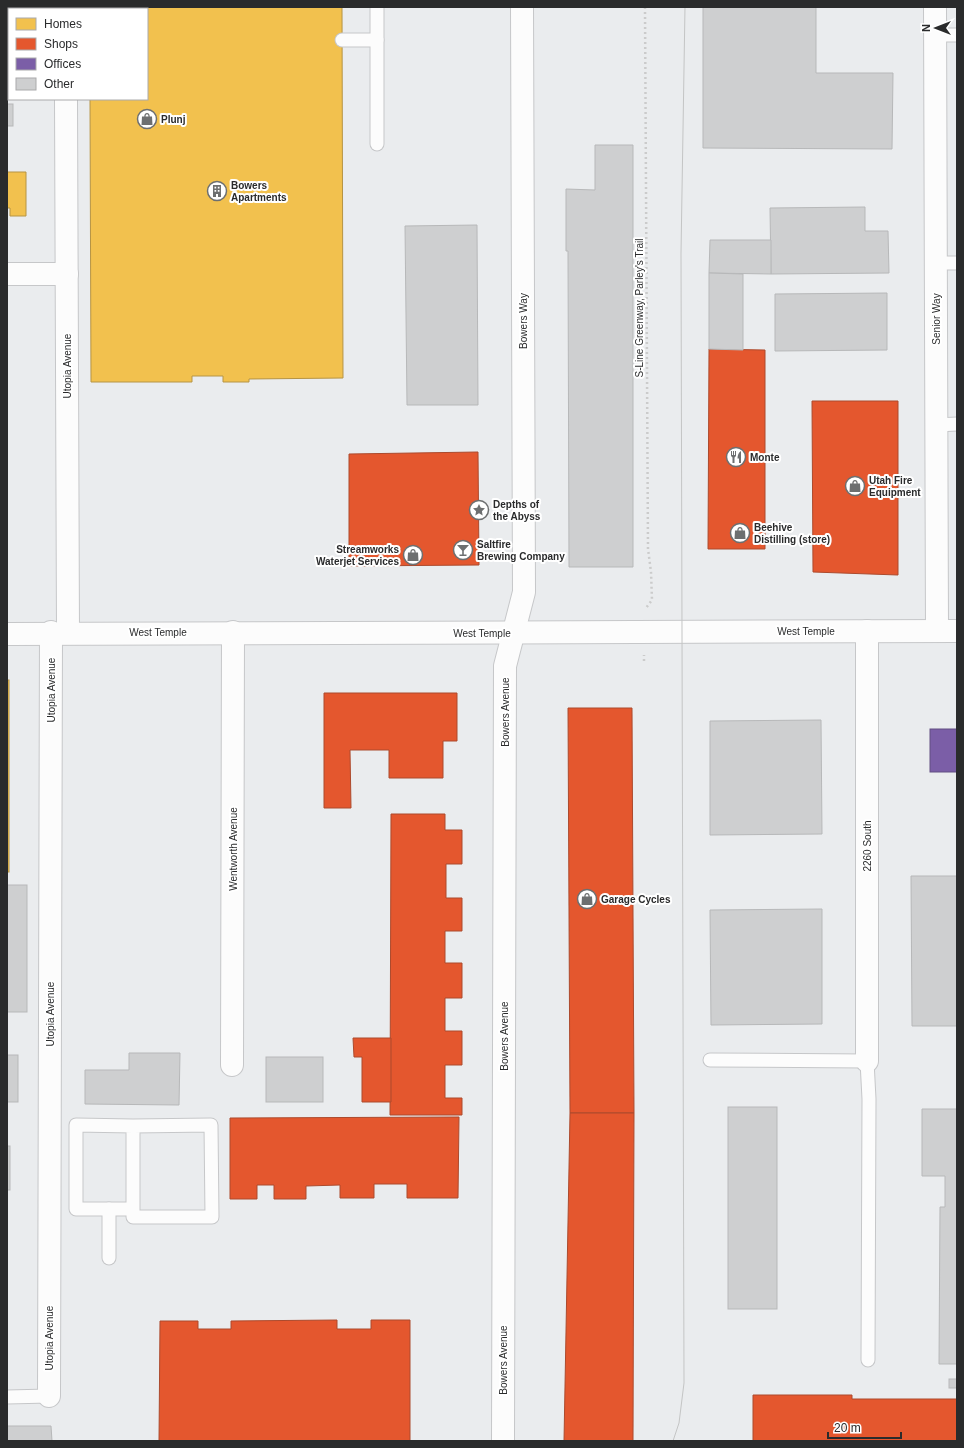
<svg xmlns="http://www.w3.org/2000/svg" width="964" height="1448" viewBox="0 0 964 1448" font-family="Helvetica,sans-serif">
	<rect width="100%" height="100%" fill="#eaecee"/>
	<!-- homes -->
	<g fill="#f2c14e" stroke="#b69444">
		<path d="M90,7H342L343,378L249,379V382H223V376H192V382H91L90,99H147V9H90Z"/>
		<path d="M7,172H26V216H10V208H7Z"/>
		<rect x="7" y="680" width="2" height="192"/>
	</g>
	<!-- shops -->
	<g fill="#e4572e" stroke="#ac4a2d">
		<path d="M709,349L765,350V549H708Z"/>
		<path d="M812,401H898V575L813,572Z"/>
		<path d="M478,452L479,565L349,566V454Z"/>
		<path d="M324,693H457V741H443V778H389V750H350L351,808H324Z"/>
		<path d="M568,708H632L634,1113H570Z"/>
		<path d="M391,814H445V830H462V864H446V898H462V931H445V963H462V998H445V1031H462V1065H445V1098H462V1115H390Z"/>
		<path d="M353,1038H391V1102H362V1057H354Z"/>
		<path d="M570,1113H634L633,1441H564Z"/>
		<path d="M459,1117L458,1198H407V1184H374V1198H340V1185L306,1186V1199H274V1185H257V1199H230V1118Z"/>
		<path d="M337,1320V1329H371V1320H410V1441H159L160,1321H198V1329H231V1321Z"/>
		<path d="M753,1395H852V1399H957V1441H753Z"/>
	</g>
	<!-- offices -->
	<rect fill="#7b5ea7" stroke="#634f82" x="930" y="729" width="27" height="43"/>
	<!-- building -->
	<g fill="#cecfd0" stroke="#b7b8b9">
		<path d="M703,7H816V73H893L892,149L703,148Z"/>
		<rect x="7" y="104" width="6" height="22"/>
		<path d="M595,145H633V567H569L568,251H566V189L595,190Z"/>
		<path d="M865,207V231H888L889,273L771,274L770,208Z"/>
		<path d="M477,225L478,405H407L405,226Z"/>
		<path d="M710,240H771V274L709,273Z"/>
		<path d="M709,273L743,274V350L709,349Z"/>
		<path d="M887,293V350L775,351V294Z"/>
		<path d="M821,720L822,834L710,835V721Z"/>
		<path d="M911,876H957V1026H912Z"/>
		<rect x="7" y="885" width="20" height="127"/>
		<path d="M822,909V1024L711,1025L710,910Z"/>
		<path d="M129,1053H180L179,1105L85,1104V1070H129Z"/>
		<rect x="7" y="1055" width="11" height="47"/>
		<rect x="266" y="1057" width="57" height="45"/>
		<rect x="728" y="1107" width="49" height="202"/>
		<path d="M922,1109H957V1364H939L940,1207H945V1176H922Z"/>
		<rect x="7" y="1146" width="3" height="44"/>
		<rect x="949" y="1379" width="8" height="9"/>
		<path d="M7,1426H51L52,1441H7Z"/>
	</g>
	<g fill="none" stroke-linecap="round" stroke-linejoin="round">
		<defs>
			<g id="service">
				<path d="M377,7V144"/>
				<path d="M935,35H957"/>
				<path d="M342,40H377"/>
				<path d="M936,263H957"/>
				<path d="M936,425L957,424"/>
				<path d="M710,1060L867,1061L869,1099L868,1360"/>
				<path d="M133,1126L211,1125L212,1217H133V1126L76,1125V1209H133"/>
				<path d="M109,1209V1258"/>
				<path d="M7,1397L49,1396"/>
			</g>
			<g id="minor">
				<path d="M66,7V9"/>
				<path d="M935,7L937,631"/>
				<path d="M66,99L68,633"/>
				<path d="M7,274H67"/>
				<path d="M867,631V1061"/>
				<path d="M232,1065L233,632"/>
				<path d="M49,1396L51,632"/>
				<path d="M503,1441L505,666L524,592L522,7"/>
			</g>
			<path id="tertiary" d="M7,634L957,631"/>
		</defs>
		<!-- service casing -->
		<use href="#service" stroke="#c6c7c9" stroke-width="15"/>
		<!-- minor casing -->
		<use href="#minor" stroke="#c6c7c9" stroke-width="24"/>
		<!-- tertiary casing -->
		<use href="#tertiary" stroke="#c6c7c9" stroke-width="24"/>
		<!-- path -->
		<g stroke="#cbcbcb" stroke-width="2.5" stroke-dasharray="2 3" stroke-linecap="butt">
			<path d="M645,7L648,549L651,572L652,600L646,608"/>
			<path d="M644,661V655"/>
		</g>
		<!-- service -->
		<use href="#service" stroke="#fcfcfc" stroke-width="13"/>
		<!-- minor -->
		<use href="#minor" stroke="#fcfcfc" stroke-width="22"/>
		<!-- tertiary -->
		<use href="#tertiary" stroke="#fcfcfc" stroke-width="22"/>
		<!-- tram -->
		<path stroke="#c4c5c5" stroke-width="1" d="M673,1441L679,1423L684,1383L681,253L685,7"/>
	</g>
	<!-- icons -->
	<defs>
		<symbol id="shop-ring" viewBox="-11 -11 22 22"><circle r="9.5" fill="#fff" stroke="#6d6f70" stroke-width="1.5"/><path d="M-5-2.5h2.3a2.7 3.5 0 0 1 5.4 0H5L5.5 6h-11ZM-1.5-2.5h3a1.5 2.3 0 0 0-3 0Z" fill="#6d6f70"/></symbol>
		<symbol id="building-ring" viewBox="-11 -11 22 22"><circle r="9.5" fill="#fff" stroke="#6d6f70" stroke-width="1.5"/><path d="M-4-6H4V6H1V3H-1V6H-4ZM-2.5-4.3h1.7v1.8h-1.7ZM.8-4.3h1.7v1.8H.8ZM-2.5-1h1.7V.8h-1.7ZM.8-1h1.7V.8H.8Z" fill="#6d6f70"/></symbol>
		<symbol id="restaurant-ring" viewBox="-11 -11 22 22"><circle r="9.5" fill="#fff" stroke="#6d6f70" stroke-width="1.5"/><path d="M-5-6h1v4h1v-4h1v4h1v-4h1v5L-1.5 .5V6h-2V.5L-5-1ZM5-6V6H3V1.5H1.5Q1.5-4 5-6Z" fill="#6d6f70"/></symbol>
		<symbol id="sight-ring" viewBox="-11 -11 22 22"><circle r="9.5" fill="#fff" stroke="#6d6f70" stroke-width="1.5"/><path d="M0-6L1.8-2.2L6-1.7L2.9 1.2L3.7 5.4L0 3.3L-3.7 5.4L-2.9 1.2L-6-1.7L-1.8-2.2Z" fill="#6d6f70"/></symbol>
		<symbol id="bar-ring" viewBox="-11 -11 22 22"><circle r="9.5" fill="#fff" stroke="#6d6f70" stroke-width="1.5"/><path d="M-6-5H6L.8 .8V4.5H3.5V6h-7V4.5H-.8V.8Z" fill="#6d6f70"/></symbol>
	</defs>
	<g fill-rule="evenodd">
		<use href="#shop-ring" x="136" y="108" width="22" height="22"/>
		<use href="#building-ring" x="206" y="180" width="22" height="22"/>
		<use href="#restaurant-ring" x="725" y="446" width="22" height="22"/>
		<use href="#shop-ring" x="844" y="475" width="22" height="22"/>
		<use href="#sight-ring" x="468" y="499" width="22" height="22"/>
		<use href="#shop-ring" x="729" y="522" width="22" height="22"/>
		<use href="#bar-ring" x="452" y="539" width="22" height="22"/>
		<use href="#shop-ring" x="402" y="544" width="22" height="22"/>
		<use href="#shop-ring" x="576" y="888" width="22" height="22"/>
	</g>
	<g text-anchor="middle" stroke-width="4" stroke-linejoin="round" paint-order="stroke">
		<!-- poi labels -->
		<g font-size="10" font-weight="bold" fill="#2a2b2c" stroke="#fff" text-anchor="start">
			<text x="161" y="123">Plunj</text>
			<text x="231" y="189">Bowers<tspan x="231" dy="12">Apartments</tspan></text>
			<text x="750" y="461">Monte</text>
			<text x="869" y="484">Utah Fire<tspan x="869" dy="12">Equipment</tspan></text>
			<text x="493" y="508">Depths of<tspan x="493" dy="12">the Abyss</tspan></text>
			<text x="754" y="531">Beehive<tspan x="754" dy="12">Distilling (store)</tspan></text>
			<text x="477" y="548">Saltfire<tspan x="477" dy="12">Brewing Company</tspan></text>
			<text x="399" y="553" text-anchor="end">Streamworks<tspan x="399" dy="12">Waterjet Services</tspan></text>
			<text x="601" y="903">Garage Cycles</text>
		</g>
		<!-- street labels -->
		<g font-size="10" fill="#2a2b2c" stroke="#fff">
			<text transform="translate(639 308) rotate(-90)" y="4">S-Line Greenway, Parley's Trail</text>
			<text transform="translate(936 319) rotate(-90)" y="4">Senior Way</text>
			<text transform="translate(523 321) rotate(-90)" y="4">Bowers Way</text>
			<text transform="translate(67 366) rotate(-90)" y="4">Utopia Avenue</text>
			<text x="806" y="635">West Temple</text>
			<text x="158" y="636">West Temple</text>
			<text x="482" y="637">West Temple</text>
			<text transform="translate(51 690) rotate(-90)" y="4">Utopia Avenue</text>
			<text transform="translate(505 712) rotate(-90)" y="4">Bowers Avenue</text>
			<text transform="translate(867 846) rotate(-90)" y="4">2260 South</text>
			<text transform="translate(233 849) rotate(-90)" y="4">Wentworth Avenue</text>
			<text transform="translate(50 1014) rotate(-90)" y="4">Utopia Avenue</text>
			<text transform="translate(504 1036) rotate(-90)" y="4">Bowers Avenue</text>
			<text transform="translate(49 1338) rotate(-90)" y="4">Utopia Avenue</text>
			<text transform="translate(503 1360) rotate(-90)" y="4">Bowers Avenue</text>
		</g>
	</g>
	<!-- border -->
	<rect width="964" height="1448" fill="none" stroke="#2a2b2c" stroke-width="16"/>
	<!-- legend -->
	<rect x="8" y="8" width="140" height="92" fill="#ffffff" stroke="#aaaaab"/>
	<rect x="16" y="18" width="20" height="12" fill="#f2c14e" stroke="#aaaaab"/>
	<text x="44" y="28" font-size="12" fill="#2a2b2c">Homes</text>
	<rect x="16" y="38" width="20" height="12" fill="#e4572e" stroke="#aaaaab"/>
	<text x="44" y="48" font-size="12" fill="#2a2b2c">Shops</text>
	<rect x="16" y="58" width="20" height="12" fill="#7b5ea7" stroke="#aaaaab"/>
	<text x="44" y="68" font-size="12" fill="#2a2b2c">Offices</text>
	<rect x="16" y="78" width="20" height="12" fill="#cecfd0" stroke="#aaaaab"/>
	<text x="44" y="88" font-size="12" fill="#2a2b2c">Other</text>
	<!-- north arrow -->
	<g transform="translate(936 28) rotate(270)" stroke="#ffffff" stroke-width="3" paint-order="stroke">
	<path d="M0-3L7 15L0 10L-7 15Z" fill="#2a2b2c"/>
	<text y="-6" font-size="11" font-weight="bold" text-anchor="middle" fill="#2a2b2c">N</text>
	</g>
	<!-- scale -->
	<path d="M828 1432v6h73v-6" fill="none" stroke="#2a2b2c" stroke-width="2"/>
	<text x="834" y="1432" font-size="12" fill="#2a2b2c" stroke="#ffffff" stroke-width="3" paint-order="stroke">20 m</text>
</svg>
